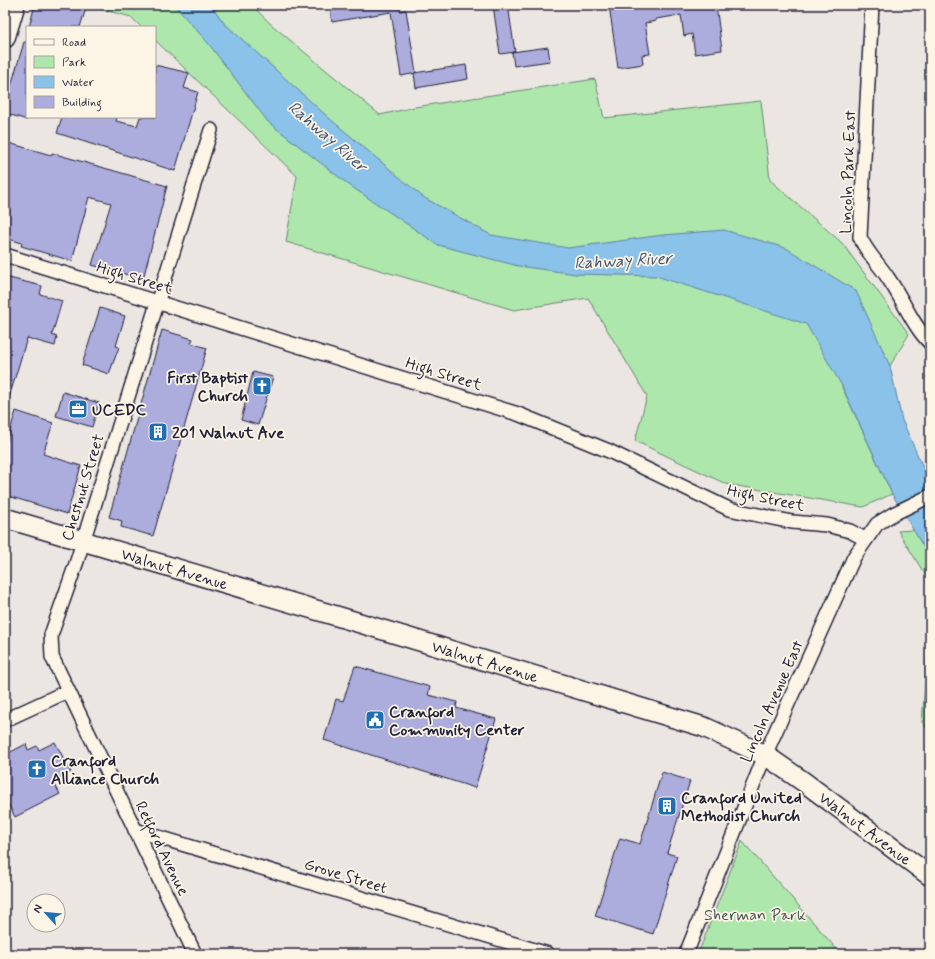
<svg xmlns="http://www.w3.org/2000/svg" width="935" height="959" viewBox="0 0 935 959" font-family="Mynerve,sans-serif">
	<rect width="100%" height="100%" fill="#ece6e3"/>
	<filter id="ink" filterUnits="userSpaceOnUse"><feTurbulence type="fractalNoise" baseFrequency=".025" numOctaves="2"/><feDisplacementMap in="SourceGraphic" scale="8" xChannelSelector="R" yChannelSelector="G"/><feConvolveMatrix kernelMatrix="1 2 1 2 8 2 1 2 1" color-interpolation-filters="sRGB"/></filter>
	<g filter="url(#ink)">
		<!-- green -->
		<g fill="#aee7ab" stroke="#688473">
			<path d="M102,5H251L272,25L380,115L415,107L595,79L604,118L761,101L770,180L842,243L909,334L890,366L842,387L892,494L863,507L726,484L635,441L647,396L588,298L514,310L286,242L297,176L155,40V27H141L131,17L101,9Z"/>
			<path d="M914,530L930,558V733L922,722L928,644L929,581L898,531Z"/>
			<path d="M742,841L841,954H698Z"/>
		</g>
		<!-- water -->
		<path fill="#8ac2e9" stroke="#6082a3" d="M174,5H211L224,23L329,118L423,197L491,235L568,248L663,235L724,230L786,248L856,291L890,366L902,420L930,483V558L892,494L842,386L806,324L656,276L576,274L518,266L438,245L349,185L268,122L208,43Z"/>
		<!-- building -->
		<g fill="#acacdd" stroke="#22223b">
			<path d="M35,5H87L80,27H29Z"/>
			<path d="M345,5H400V11L406,10L416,73L401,76L391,12L332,22L330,7Z"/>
			<path d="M493,5H508L515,52L500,54Z"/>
			<path d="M609,5H716L722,50L695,54L692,34L684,36L681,15L656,19V21L645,23L650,54L642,55L643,64L618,68Z"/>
			<path d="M24,42H27V120L5,113V106Z"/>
			<path d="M548,47L550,61L514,66L512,52Z"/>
			<path d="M155,65L189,73L184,88L198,92L175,171L57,133L62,117H117L116,121L137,126L140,117H155Z"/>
			<path d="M466,65L468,79L416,88L414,73Z"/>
			<path d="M5,142L51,155L52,153L167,186L143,279L92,265L111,203L89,197L72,261L21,246L22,243L5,238Z"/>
			<path d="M5,277L42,286L40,294L62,301L52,335L57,337L55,346L27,338L8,401L5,400Z"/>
			<path d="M100,308L125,316L116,346L119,347L109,374L82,365Z"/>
			<path d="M162,330L193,339L191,343L207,348L153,536L121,527L122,521L109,517Z"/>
			<path d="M253,372L273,377L258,425L241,420Z"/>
			<path d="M63,392L99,403L92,427L56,416Z"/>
			<path d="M16,411L53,423L43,454L81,466L67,514L5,495V447Z"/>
			<path d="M355,666L430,687L428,695L457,702L456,708L496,719L475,788L324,740L336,699L343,701Z"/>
			<path d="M55,742L71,772L53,781L60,794L15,817L5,798V755L26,744L28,750L37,746L39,750Z"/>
			<path d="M662,772L690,781L667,853L677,856L653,934L595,916L620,838L640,844Z"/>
		</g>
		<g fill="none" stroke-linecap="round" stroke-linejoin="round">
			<defs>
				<g id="street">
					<path d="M872,5L860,237C866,252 879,264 888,278C903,299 912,325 930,343"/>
					<path d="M5,255L518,414L609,451L729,509L792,522L827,525L850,531L865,539"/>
					<path d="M5,720L68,691"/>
					<path d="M135,830L548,954"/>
					<path d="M195,954L52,657L51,635L77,561L211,130"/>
					<path d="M686,954L765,755L854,557L877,524L893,514L930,496"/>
				</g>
				<g id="secondary">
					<path d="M5,38L15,5"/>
					<path id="s1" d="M5,518L350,620L704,727L765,755L804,782L930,876"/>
				</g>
			</defs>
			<!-- street casing -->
			<use href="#street" stroke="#22223b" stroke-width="16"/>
			<!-- secondary casing -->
			<use href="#secondary" stroke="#22223b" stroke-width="22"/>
			<!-- street -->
			<use href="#street" stroke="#fcf5e5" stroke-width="13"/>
			<!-- secondary -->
			<use href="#secondary" stroke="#fcf5e5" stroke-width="19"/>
		</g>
	</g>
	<!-- icons -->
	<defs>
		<symbol id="church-square" viewBox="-11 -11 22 22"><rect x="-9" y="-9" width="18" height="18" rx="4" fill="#1f6fb2" stroke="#fcf5e5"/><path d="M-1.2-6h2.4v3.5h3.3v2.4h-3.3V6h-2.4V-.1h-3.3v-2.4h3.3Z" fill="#fff"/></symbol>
		<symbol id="office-square" viewBox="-11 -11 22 22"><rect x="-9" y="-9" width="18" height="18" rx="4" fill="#1f6fb2" stroke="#fcf5e5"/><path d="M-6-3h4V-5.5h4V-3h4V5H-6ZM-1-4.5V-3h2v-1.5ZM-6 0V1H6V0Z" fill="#fff"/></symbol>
		<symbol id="building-square" viewBox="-11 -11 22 22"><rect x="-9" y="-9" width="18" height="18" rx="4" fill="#1f6fb2" stroke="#fcf5e5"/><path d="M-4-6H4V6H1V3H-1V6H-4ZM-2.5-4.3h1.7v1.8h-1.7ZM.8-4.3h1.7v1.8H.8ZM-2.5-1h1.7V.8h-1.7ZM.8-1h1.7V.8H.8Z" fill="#fff"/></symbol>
		<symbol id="civic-square" viewBox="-11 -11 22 22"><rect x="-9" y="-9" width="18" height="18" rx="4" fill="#1f6fb2" stroke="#fcf5e5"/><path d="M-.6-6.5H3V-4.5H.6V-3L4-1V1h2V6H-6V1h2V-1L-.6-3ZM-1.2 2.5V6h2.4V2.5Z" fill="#fff"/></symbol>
	</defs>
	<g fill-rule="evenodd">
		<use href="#church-square" x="251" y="375" width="22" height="22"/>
		<use href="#office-square" x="67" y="398" width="22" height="22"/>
		<use href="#building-square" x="147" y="421" width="22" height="22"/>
		<use href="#civic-square" x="364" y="709" width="22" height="22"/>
		<use href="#church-square" x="26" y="758" width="22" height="22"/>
		<use href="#building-square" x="656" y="795" width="22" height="22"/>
	</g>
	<g text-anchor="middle" stroke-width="3.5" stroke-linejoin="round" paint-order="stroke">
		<!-- street labels -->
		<g font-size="16" fill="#22223b" stroke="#fcf5e5">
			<text transform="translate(847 172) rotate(-88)" y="6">Lincoln Park East</text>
			<text transform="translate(135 277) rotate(17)" y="6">High Street</text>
			<text transform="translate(444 373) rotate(17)" y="6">High Street</text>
			<text transform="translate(82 487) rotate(-73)" y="6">Chestnut Street</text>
			<text transform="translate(766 497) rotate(12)" y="6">High Street</text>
			<text dy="6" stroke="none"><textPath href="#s1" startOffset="177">Walnut Avenue</textPath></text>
			<text dy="6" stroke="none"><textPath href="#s1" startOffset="501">Walnut Avenue</textPath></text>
			<text transform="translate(771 701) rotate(-66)" y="6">Lincoln Avenue East</text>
			<text dy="6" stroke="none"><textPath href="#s1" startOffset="921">Walnut Avenue</textPath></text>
			<text transform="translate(163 848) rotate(64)" y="6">Retford Avenue</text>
			<text transform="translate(346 875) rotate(17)" y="6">Grove Street</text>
		</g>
		<!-- poi labels -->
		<g font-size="16" font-weight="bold" fill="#22223b" stroke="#fcf5e5" text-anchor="start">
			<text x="248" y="383" text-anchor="end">First Baptist<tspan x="248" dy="18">Church</tspan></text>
			<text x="92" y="415">UCEDC</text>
			<text x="172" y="438">201 Walnut Ave</text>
			<text x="389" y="717">Cranford<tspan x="389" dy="18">Community Center</tspan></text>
			<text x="51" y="766">Cranford<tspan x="51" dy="18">Alliance Church</tspan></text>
			<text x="681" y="803">Cranford United<tspan x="681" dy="18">Methodist Church</tspan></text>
		</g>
		<!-- park labels -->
		<g font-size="16" fill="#455357" stroke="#fcf5e5">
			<text x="755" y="920">Sherman Park</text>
		</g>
		<!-- water labels -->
		<g font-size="17" font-style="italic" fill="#41526f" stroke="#fcf5e5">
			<text transform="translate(328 136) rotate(41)" y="6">Rahway River</text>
			<text transform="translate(623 260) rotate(-3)" y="6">Rahway River</text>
		</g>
	</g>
	<!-- margin -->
	<rect width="935" height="959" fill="none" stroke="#fcf5e5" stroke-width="20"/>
	<rect x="10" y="10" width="915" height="939" fill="none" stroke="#22223b" stroke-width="1.5" filter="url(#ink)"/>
	<!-- legend -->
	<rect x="26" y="26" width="130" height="92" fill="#fcf5e5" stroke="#a5a1a1"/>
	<rect x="34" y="39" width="20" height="6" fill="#fcf5e5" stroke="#a5a1a1"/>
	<text x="62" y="46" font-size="12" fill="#22223b">Road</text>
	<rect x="34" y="56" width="20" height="12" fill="#aee7ab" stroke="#a5a1a1"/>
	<text x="62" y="66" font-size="12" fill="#22223b">Park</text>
	<rect x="34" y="76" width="20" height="12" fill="#8ac2e9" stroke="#a5a1a1"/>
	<text x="62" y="86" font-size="12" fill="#22223b">Water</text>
	<rect x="34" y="96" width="20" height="12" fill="#acacdd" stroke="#a5a1a1"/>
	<text x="62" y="106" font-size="12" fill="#22223b">Building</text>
	<!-- north arrow -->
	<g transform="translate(46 913) rotate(297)"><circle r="19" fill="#fcf5e5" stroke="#a5a1a1"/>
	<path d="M0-3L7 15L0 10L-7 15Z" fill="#1f6fb2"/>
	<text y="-6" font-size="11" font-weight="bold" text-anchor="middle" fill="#22223b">N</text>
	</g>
</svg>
